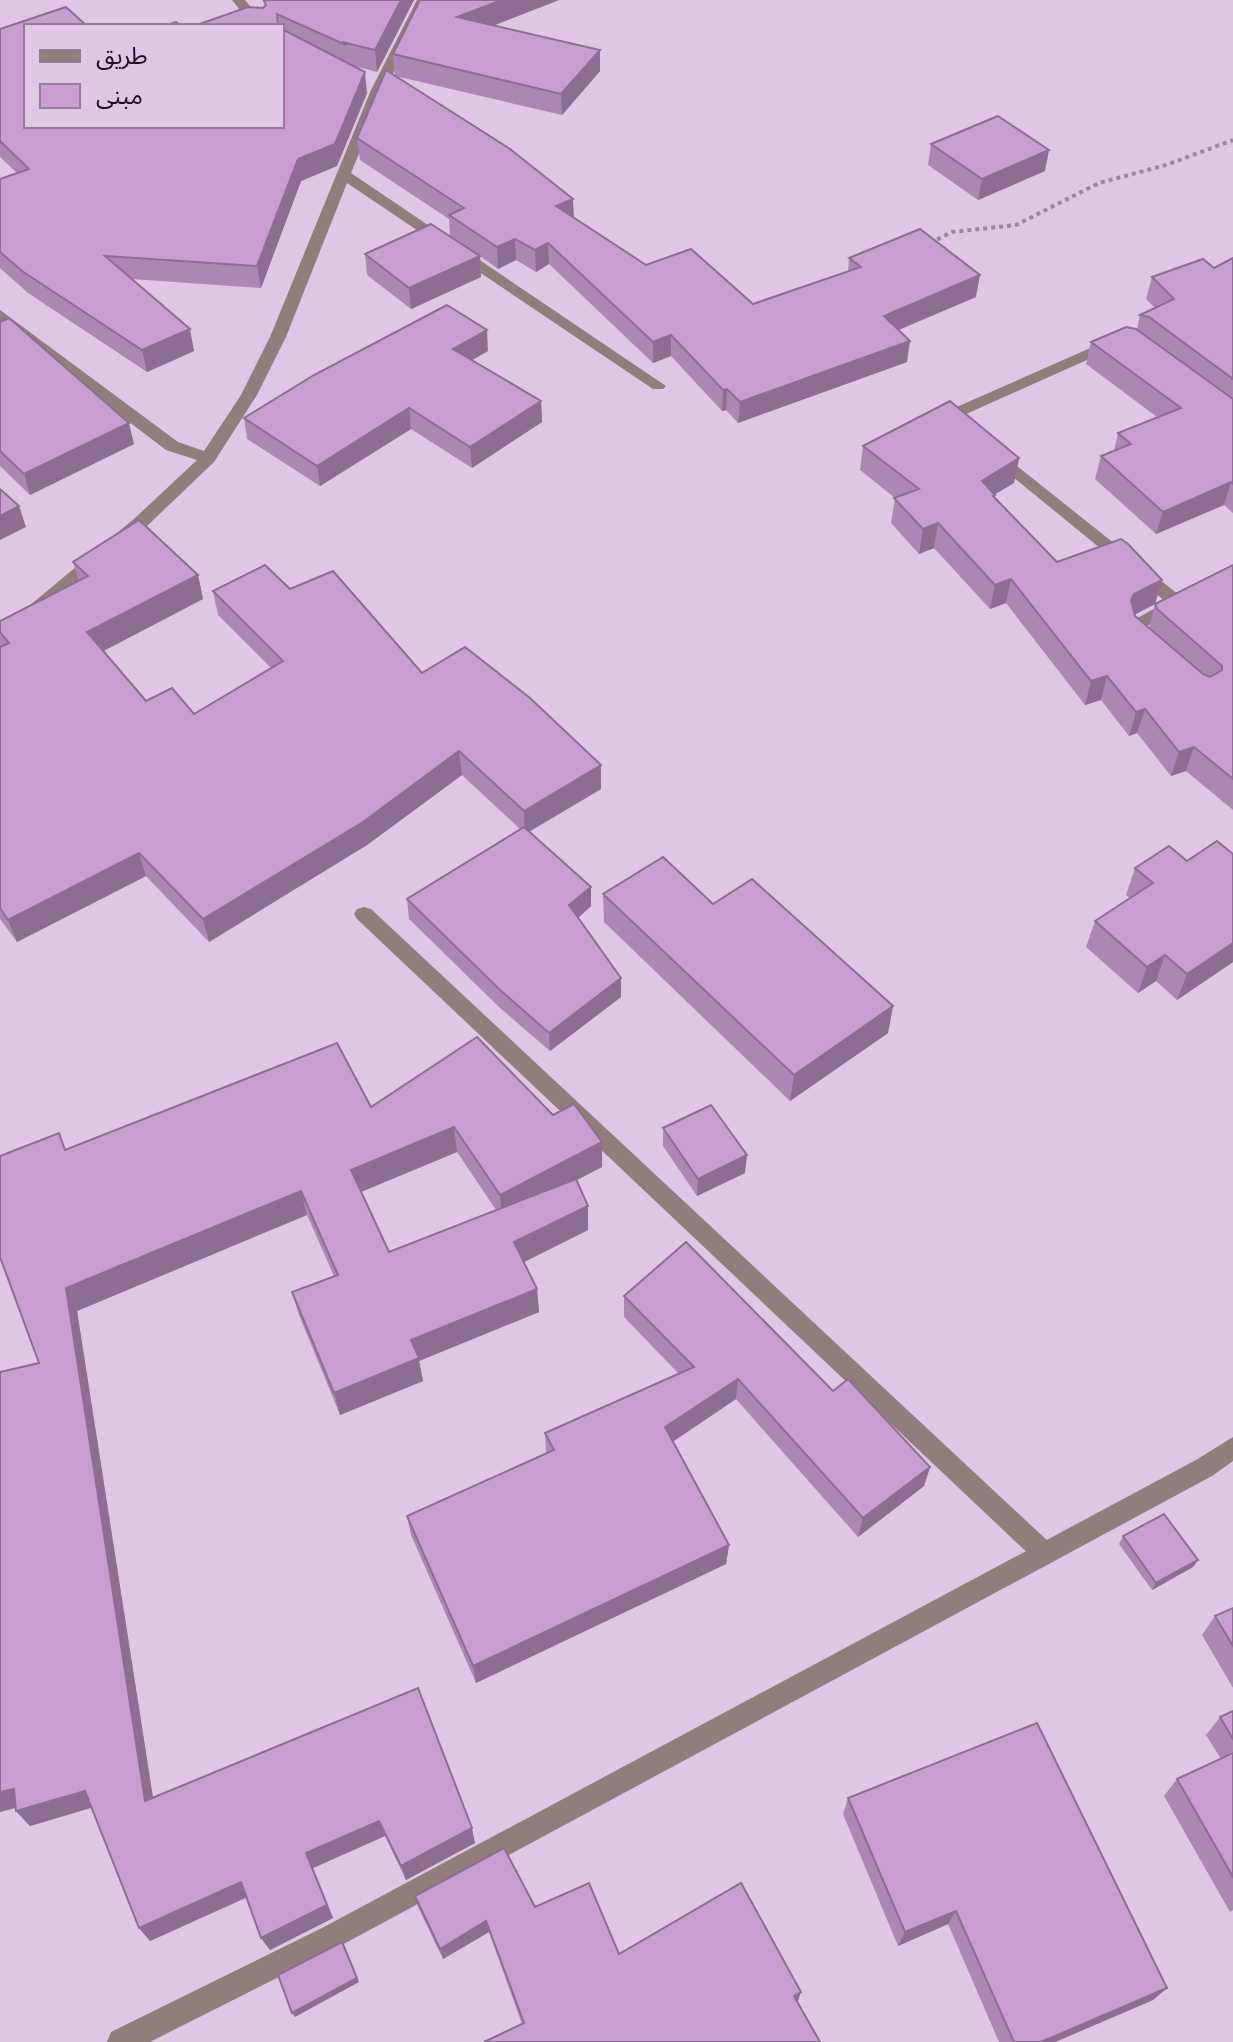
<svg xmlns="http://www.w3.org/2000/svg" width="1233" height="2042" viewBox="0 0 1233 2042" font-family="Commissioner,'Noto Sans Arabic',sans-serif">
	<rect width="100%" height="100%" fill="#e0c6e5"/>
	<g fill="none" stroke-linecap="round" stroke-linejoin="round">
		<!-- path -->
		<path stroke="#9b879f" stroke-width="4" stroke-dasharray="4 4" stroke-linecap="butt" d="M930,243L952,232L1016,225L1099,183L1166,165L1233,140"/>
		<!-- minor -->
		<g fill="#907d7c" fill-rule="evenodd">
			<path d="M232,0H245L266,26H253Z"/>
			<path d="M417,0H429L385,90L351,173L666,386L663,389H653L347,183L286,337L257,395L214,462L147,526L6,643L0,645V630L135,518L197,460L166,450L12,333L0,322V310L178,442L204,451L241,395L270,337L371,90Z"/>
			<path d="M1111,339L1119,344L1116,347L966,414V421L974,430L972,434H960L950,423L952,409Z"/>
			<path d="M997,450L1184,599L1186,603L1184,607L1145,627L1152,641L1149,645L1143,647L1133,642L1127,624L1166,602L991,459V451Z"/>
			<path d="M364,907L371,909L1051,1544L1055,1552L1051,1560L1043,1564L1035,1560L357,919L354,914L357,909Z"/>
		</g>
		<!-- tertiary -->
		<path fill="#907d7c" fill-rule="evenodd" d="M1233,1437V1461L1212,1476L340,1946L150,2042H107L111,2032L322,1928L1196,1460Z"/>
	</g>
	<!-- wall -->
	<g fill="#ad87b4" fill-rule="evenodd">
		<path d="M268,0H414L377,72L354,66L367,93L337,166L301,181L261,288L132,279L194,351L147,372L28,293L0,268V179L17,173L0,157V29L26,26L282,126V26H194L263,8L265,6L264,1Z"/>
		<path d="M420,0H559L493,26L600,50V71L562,115L395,76L393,54Z"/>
		<path d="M357,138L574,217L646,265L753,304L848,272L849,258L976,297L899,330L907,362L738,423L726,410L722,411L671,356L653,363L549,264L536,272L516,260L498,269L480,256L481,277L411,309L367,275L365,254L450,236L449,219L360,160Z"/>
		<path d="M931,144L1045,171L978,200L928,165Z"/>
		<path d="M1233,258V513L1224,505L1156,534L1095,479L1101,456L1114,451L1118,433L1157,417L1086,364L1091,342L1137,330L1140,315L1155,308L1146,299L1152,277L1214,268Z"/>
		<path d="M0,322L134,444L30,495L0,466Z"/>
		<path d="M488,351L472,360L541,401L542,422L472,468L411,429L320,486L247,439L244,418Z"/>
		<path d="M863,446L1019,458L1014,483L995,494V498L1057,562L1162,580L1155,604L1134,615L1149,628L1155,604L1233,565V810L1186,771L1171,776L1137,733L1129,736L1101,700L1085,705L1006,603L990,609L934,548L919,554L891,523L895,498L860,470Z"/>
		<path d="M73,562L198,575L203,599L103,651L146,701L194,714L271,668L218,615L213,591L290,589L601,789L529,832L591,906L578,918L621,978V997L550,1051L500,1008L409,919L407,899L520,829L462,775L367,845L209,942L146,876L17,942L0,919V621L79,581Z"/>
		<path d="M1233,854V962L1177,1000L1156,981L1138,993L1086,947L1095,921L1130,898L1126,895L1135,868Z"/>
		<path d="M603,894L713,904L893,1006L888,1033L790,1101L604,922Z"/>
		<path d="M371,1107L553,1115L602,1142V1167L576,1180L588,1206V1230L524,1262L537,1289L539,1312L419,1361L423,1381L340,1415L299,1315L292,1292L334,1276L307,1215L77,1311L153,1798L418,1688L475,1843L406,1880L385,1836L313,1868L333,1918L270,1950L261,1938L246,1898L150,1941L139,1928L91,1808L30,1826L16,1811V1808L0,1812V1372L39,1363L66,1150ZM457,1152L496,1210L389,1252L361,1192Z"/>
		<path d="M663,1128L745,1173L697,1196L663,1146Z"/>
		<path d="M624,1296L833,1391L930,1467L924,1486L858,1537L736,1399L673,1442L729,1545L726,1564L476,1683L411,1535L407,1516L546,1453L545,1433L679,1374L624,1317Z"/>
		<path d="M1123,1536L1198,1560L1193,1567L1152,1590L1119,1544Z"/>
		<path d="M1233,1608V1688L1202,1635L1215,1616Z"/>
		<path d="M1233,1711V1910L1230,1912L1164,1796L1177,1779L1221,1759L1206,1735L1220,1717Z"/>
		<path d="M848,1798L1167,1988L1153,2000L1055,2042H999L948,1924L898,1946L843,1814Z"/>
		<path d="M415,1896L535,1907L619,1954L522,2024L489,1932L443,1959L418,1907Z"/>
	</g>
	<!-- shaded-wall -->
	<g fill="#8d6e92">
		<path d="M401,0H414L377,72L375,50Z"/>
		<path d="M502,0H559L458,39L457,17Z"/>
		<path d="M600,50V71L562,115L561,94Z"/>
		<path d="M365,72L367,93L337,166L301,181L261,288L257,266L298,159Z"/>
		<path d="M1049,150L1045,171L978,200L982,179Z"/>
		<path d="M573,199L574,220L556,206Z"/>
		<path d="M515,239L516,260L498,269L497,247Z"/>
		<path d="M548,243L549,264L536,272L535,250Z"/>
		<path d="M480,256L481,277L411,309L409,288Z"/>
		<path d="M980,275L976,297L881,337L884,316Z"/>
		<path d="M190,329L194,351L147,372L142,350Z"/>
		<path d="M487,330L488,351L455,370L453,349Z"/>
		<path d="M671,335V356L653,363V342Z"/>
		<path d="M910,341L907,362L738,423L740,402Z"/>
		<path d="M727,389L726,410L722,411L723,390Z"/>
		<path d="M541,401L542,422L472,468L470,447Z"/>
		<path d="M409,408L411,429L320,486L317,466Z"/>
		<path d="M129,423L134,444L30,495L24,474Z"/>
		<path d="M1019,458L1014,483L977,505L982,481Z"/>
		<path d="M1231,482L1224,505L1156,534L1163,512Z"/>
		<path d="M19,506L26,527L0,540V516Z"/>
		<path d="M938,523L934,548L919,554L923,529Z"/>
		<path d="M198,575L203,599L94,656L87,632Z"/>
		<path d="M1011,579L1006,603L990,609L995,585Z"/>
		<path d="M1162,580L1155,604L1128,618L1131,600L1134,594Z"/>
		<path d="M1107,676L1101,700L1085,705L1091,681Z"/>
		<path d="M1145,709L1137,733L1129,736L1136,712Z"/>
		<path d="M1194,747L1186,771L1171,776L1179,752Z"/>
		<path d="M459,751L462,775L367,845L209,942L203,919Z"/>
		<path d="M601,765V789L525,834L524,811Z"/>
		<path d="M139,853L146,876L17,942L8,920Z"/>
		<path d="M591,887V906L570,925L569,905Z"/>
		<path d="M1233,943V962L1177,1000L1187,974Z"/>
		<path d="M1165,955L1156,981L1138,993L1147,967Z"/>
		<path d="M621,978V997L550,1051L549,1033Z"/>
		<path d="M893,1006L888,1033L790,1101L794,1075Z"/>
		<path d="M454,1127L457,1152L356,1194L351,1170Z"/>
		<path d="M602,1142V1167L502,1219L500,1195Z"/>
		<path d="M747,1155L745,1173L697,1196L698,1179Z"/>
		<path d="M301,1191L307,1215L77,1311L156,1817L145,1801L66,1288Z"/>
		<path d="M588,1206V1230L516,1266L514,1242Z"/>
		<path d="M537,1289L539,1312L419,1361L423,1381L340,1415L334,1393L411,1340Z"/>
		<path d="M738,1379L736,1399L664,1447L665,1427Z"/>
		<path d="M930,1467L924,1486L858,1537L863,1518Z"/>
		<path d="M729,1545L726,1564L476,1683L473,1666Z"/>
		<path d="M1198,1560L1193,1567L1152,1590L1156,1583Z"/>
		<path d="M14,1789L27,1804L0,1812V1792Z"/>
		<path d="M85,1791L97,1806L30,1826L16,1811Z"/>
		<path d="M379,1821L385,1836L313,1868L333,1918L270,1950L261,1938L306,1853Z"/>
		<path d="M472,1828L475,1843L406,1880L401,1866Z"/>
		<path d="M241,1882L249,1896L150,1941L139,1928Z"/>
		<path d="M956,1911L948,1924L898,1946L905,1932Z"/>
		<path d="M486,1921L489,1932L443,1959L440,1949Z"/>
		<path d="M345,1947L359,1982L295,2017L292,2013Z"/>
		<path d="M1167,1988L1153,2000L1055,2042H1041Z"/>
		<path d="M801,1992L798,2001L790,2006L794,1996Z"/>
	</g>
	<!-- building -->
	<g fill="#c99dd1" stroke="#8d6e92" stroke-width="2">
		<path d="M268,0H401L375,50L342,42L346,45L277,14L278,26H194L248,7L263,8L266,5L264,1Z"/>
		<path d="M420,0H502L457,17L600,50L561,94L393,54Z"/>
		<path d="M66,7L87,26H26V126H282V29L365,72L335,144L298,159L257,266L105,256L190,329L142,350L22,271L0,252V179L29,169L0,141V29Z"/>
		<path d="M176,22L181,26H163Z"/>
		<path d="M386,70L510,149L573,199L556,206L646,265L691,249L753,304L861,267L849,258L920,229L980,275L884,316L910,341L740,402L727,389L723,390L671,335L653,342L548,243L535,250L515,239L497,247L449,215L464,208L357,138Z"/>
		<path d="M998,116L1049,150L982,179L931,144Z"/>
		<path d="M431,224L480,256L409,288L365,254Z"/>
		<path d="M1233,258V379L1149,317L1140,315L1174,299L1152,277L1203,259L1214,268Z"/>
		<path d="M447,305L487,330L453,349L541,401L470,447L409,408L317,466L244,418L314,375Z"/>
		<path d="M9,318L129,423L24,474L0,451V322Z"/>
		<path d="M1126,327L1136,329L1233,399V484L1231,482L1163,512L1101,456L1131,444L1118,433L1181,408L1091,342Z"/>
		<path d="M950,401L1019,458L982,481L995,495L993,496L1057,562L1121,539L1128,544L1162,580L1134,594L1131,600L1135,616L1203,674L1210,677L1222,670V666L1157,609L1155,604L1233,565V779L1194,747L1179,752L1145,709L1136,712L1107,676L1091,681L1011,579L995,585L938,523L923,529L894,498L919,489L863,446Z"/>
		<path d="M0,489L19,506L0,516Z"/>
		<path d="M139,520L198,575L87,632L146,701L172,688L194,714L283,661L213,591L265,565L290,589L333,571L422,673L465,647L530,698L601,765L524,811L459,751L363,822L203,919L139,853L8,920L0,908V647L9,643L0,632V621L88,576L73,562Z"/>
		<path d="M524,827L591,887L569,905L621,978L549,1033L499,989L407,899Z"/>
		<path d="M1217,841L1233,854V943L1187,974L1165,955L1147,967L1095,921L1153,883L1135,868L1169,846L1187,861Z"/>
		<path d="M663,857L713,904L752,879L893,1006L794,1075L603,894Z"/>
		<path d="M477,1037L553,1115L574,1104L602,1142L500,1195L454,1127L351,1170L389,1252L576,1179L588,1206L514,1242L537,1289L411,1340L419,1358L334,1393L292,1292L338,1275L301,1191L66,1288L145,1801L418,1688L472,1828L401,1866L379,1821L306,1853L327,1905L261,1938L241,1882L139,1928L85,1791L16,1811L14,1789L0,1792V1372L39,1363L0,1257V1156L59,1133L65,1150L337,1043L371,1107Z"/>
		<path d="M711,1105L747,1155L698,1179L663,1128Z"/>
		<path d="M686,1242L833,1391L848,1379L930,1467L863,1518L738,1379L665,1427L729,1545L473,1666L407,1516L554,1450L545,1433L694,1367L624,1296Z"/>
		<path d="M1164,1514L1198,1560L1156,1583L1123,1536Z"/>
		<path d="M1233,1608V1646L1215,1616Z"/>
		<path d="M1233,1711V1739L1220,1717Z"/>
		<path d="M1037,1723L1167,1988L1041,2042H1014L956,1911L905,1932L848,1798Z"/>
		<path d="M1233,1753V1877L1177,1779Z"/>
		<path d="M504,1848L535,1907L589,1883L619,1954L741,1883L801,1992L794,1996L820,2042H484L524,2023L486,1921L440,1949L415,1896Z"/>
		<path d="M342,1942L357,1978L292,2013L278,1975Z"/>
	</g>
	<!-- legend -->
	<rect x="24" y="24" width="260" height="104" fill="#e0c6e5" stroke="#917e95" stroke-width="2"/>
	<rect x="40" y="50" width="40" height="12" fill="#907d7c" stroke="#917e95" stroke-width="2"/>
	<text x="96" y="64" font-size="24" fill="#1b111c">طريق</text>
	<rect x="40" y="84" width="40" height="24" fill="#c99dd1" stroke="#917e95" stroke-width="2"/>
	<text x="96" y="104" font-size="24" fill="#1b111c">مبنى</text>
</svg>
